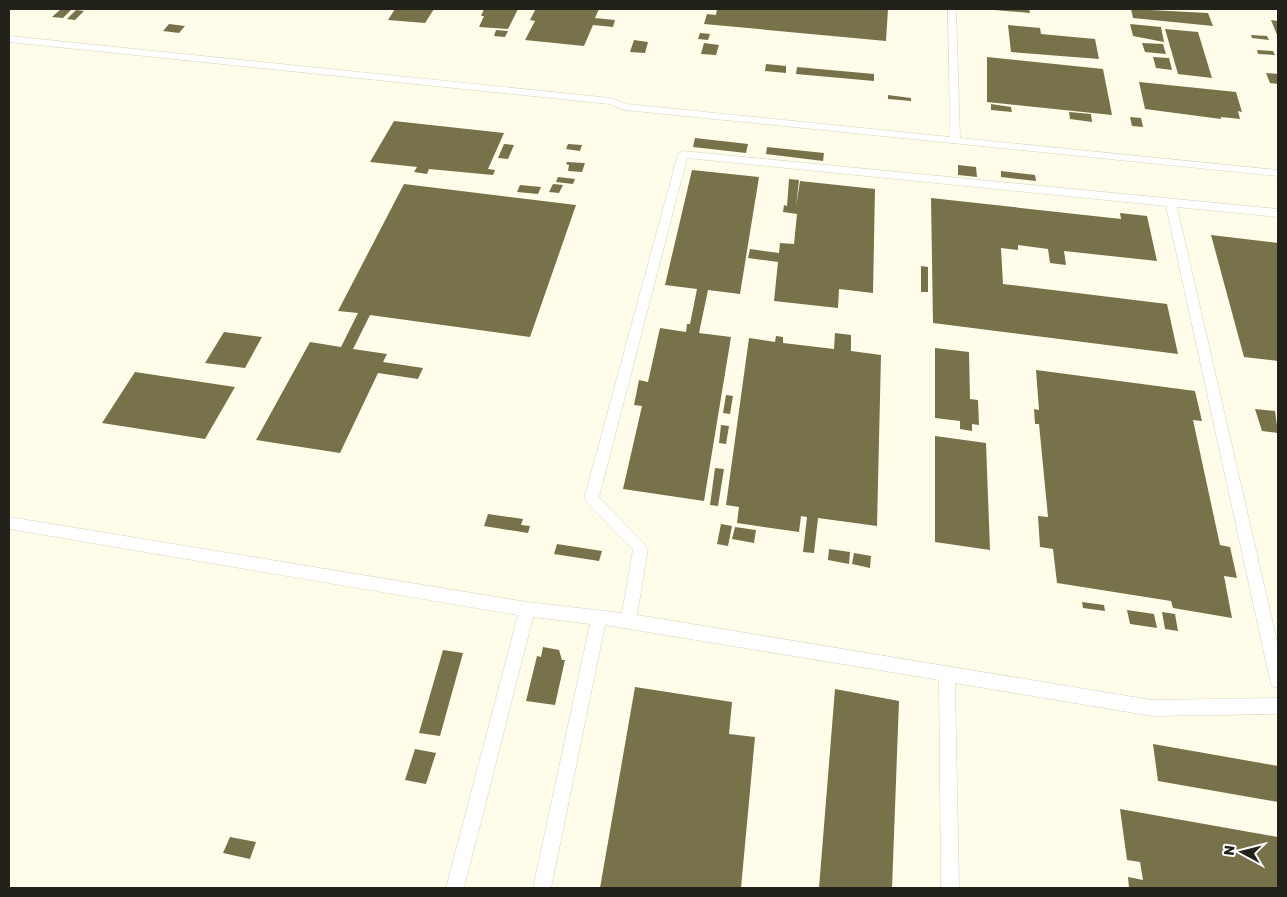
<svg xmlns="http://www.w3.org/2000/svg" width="1287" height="897" viewBox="0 0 1287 897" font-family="Rubik,sans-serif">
	<rect width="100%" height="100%" fill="#fffde9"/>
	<!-- building -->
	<g fill="#78724a">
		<path d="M61,9H72L63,18L52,17Z"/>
		<path d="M395,9H434L425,23L388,20Z"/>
		<path d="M484,9H518L508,29L479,27L484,16H481Z"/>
		<path d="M539,9H599L595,18L615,20L613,27L593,25L584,46L525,40L535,21L530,20L535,10Z"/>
		<path d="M717,9H888L886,41L704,24L707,14L716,15Z"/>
		<path d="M994,9H1029L1030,13L994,10Z"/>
		<path d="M1131,9L1208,13L1213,26L1133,18Z"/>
		<path d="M76,10L84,11L75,20L67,19Z"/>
		<path d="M1271,20L1278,21V35H1277Z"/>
		<path d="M169,24L185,26L179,33L163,31Z"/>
		<path d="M1130,24L1161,27L1164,42L1133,36Z"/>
		<path d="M1008,25L1040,28L1041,34L1095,39L1099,59L1011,52Z"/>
		<path d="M1165,29L1198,32L1212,78L1178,74Z"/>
		<path d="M496,30L508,31L505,37L494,36Z"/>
		<path d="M700,33L710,34L708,40L698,39Z"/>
		<path d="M1251,35L1267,36L1269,40L1252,38Z"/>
		<path d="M634,40L648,42L645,53L630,52Z"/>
		<path d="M704,43L719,45L716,55L701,54Z"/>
		<path d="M1142,43L1163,44L1166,54L1145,52Z"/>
		<path d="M1257,50L1273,51L1275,55L1258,54Z"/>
		<path d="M987,57L1103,69L1112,115L987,102Z"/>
		<path d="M1153,57L1169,58L1172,70L1156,68Z"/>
		<path d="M766,64L786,66V73L765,71Z"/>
		<path d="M797,67L874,74V81L796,74Z"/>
		<path d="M1266,73L1278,74V84L1270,83Z"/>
		<path d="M1139,82L1236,92L1242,112L1238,111L1240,119L1221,117V119L1145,109Z"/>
		<path d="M888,95L911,98V101L888,99Z"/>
		<path d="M991,104L1011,107L1012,112L991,110Z"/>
		<path d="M1069,112L1091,114L1092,122L1070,119Z"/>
		<path d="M1130,117L1141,118L1143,127L1132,126Z"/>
		<path d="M394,121L504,133L488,169L495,170L493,175L429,169L427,174L414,172L417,167L370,162Z"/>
		<path d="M695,138L748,144L746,153L693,147Z"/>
		<path d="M504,144L514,145L508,159L498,158Z"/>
		<path d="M568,144L582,145L580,151L566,149Z"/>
		<path d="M767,147L824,153L823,161L766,154Z"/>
		<path d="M567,162L585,163L582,172L568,171L569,165L566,164Z"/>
		<path d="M958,165L976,167L977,177L958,175Z"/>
		<path d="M692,170L759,177L740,294L708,290L699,333L731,337L704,501L623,489L642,406L634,405L639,380L648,382L660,328L686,332L687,324H690L697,289L665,285Z"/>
		<path d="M1001,171L1035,175L1036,181L1001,177Z"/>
		<path d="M558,177L575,179L573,184L556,182Z"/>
		<path d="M789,179L799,180L796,207L800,181L875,189L873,293L839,289L838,308L774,301L778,262L748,258L750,249L779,253L780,243L794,244L797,214L783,212L784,205L787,206Z"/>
		<path d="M404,184L576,205L530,337L370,315L353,349L387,354L383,362L423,368L418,379L378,373L340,453L256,440L310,342L341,347L358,313L338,311Z"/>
		<path d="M553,184L563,185L559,193L549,192Z"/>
		<path d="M520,185L541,187L538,194L517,192Z"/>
		<path d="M931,198L1121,219L1120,213L1147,216L1157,261L1064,251L1066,265L1050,263L1048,249L1018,245V250L1001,248L1003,284L1167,304L1178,354L933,323Z"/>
		<path d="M1211,235L1278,243V361L1244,357Z"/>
		<path d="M921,266L928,267V292H921Z"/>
		<path d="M224,332L262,337L245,368L205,363Z"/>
		<path d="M835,333L851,335V351L881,355L877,526L818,518L814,553L803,552L807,517L801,516L799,532L737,523L739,507L726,505L749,338L775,342L776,336L783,337V343L834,349Z"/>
		<path d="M935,348L969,352L970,399L978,400L979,425L972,424V431L960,429V421L935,418Z"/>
		<path d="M1036,370L1195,391L1202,421L1193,420L1220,545L1230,547L1237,578L1224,576L1232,618L1173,608L1171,601L1057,583L1053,549L1040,547L1038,516L1048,517L1039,424H1035L1034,409L1039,410Z"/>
		<path d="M135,372L235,387L205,439L102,423Z"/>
		<path d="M726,395L733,396L730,414L723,413Z"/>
		<path d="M1255,409L1275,411L1278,433L1262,431Z"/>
		<path d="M721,425L729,426L726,444L719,443Z"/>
		<path d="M935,436L986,443L990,550L935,542Z"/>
		<path d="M715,468L724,469L718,506L710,505Z"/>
		<path d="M488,514L523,519L521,525L530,526L528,533L484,526Z"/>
		<path d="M721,524L732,526L728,546L717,544Z"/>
		<path d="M735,527L756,530L754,543L732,539Z"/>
		<path d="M557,544L602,551L599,561L554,554Z"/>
		<path d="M829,549L850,552L849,564L828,560Z"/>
		<path d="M854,553L871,556L870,568L852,564Z"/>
		<path d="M1082,602L1104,605L1105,611L1083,608Z"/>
		<path d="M1127,610L1154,614L1157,628L1130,624Z"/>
		<path d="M1162,612L1175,614L1178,631L1165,629Z"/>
		<path d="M543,647L559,650L562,660H565L555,705L526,701L537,656L541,657Z"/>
		<path d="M443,650L463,653L440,736L419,733Z"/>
		<path d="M635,687L732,702L729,734L755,737L741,888H600Z"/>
		<path d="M835,689L899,701L892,888H819Z"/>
		<path d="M1153,744L1278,766V802L1158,781Z"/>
		<path d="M415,749L436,753L426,784L405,780Z"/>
		<path d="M1120,809L1278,837V888H1129L1128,877L1143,880L1140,862L1127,860Z"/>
		<path d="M230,837L256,842L250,859L223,853Z"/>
	</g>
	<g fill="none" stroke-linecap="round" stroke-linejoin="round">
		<defs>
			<g id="service">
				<path d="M948,9H956L960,138L1278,170V176L625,110L609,104L9,42V36L611,98L627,104L950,137Z"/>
				<path d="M683,151L1278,209V217L1177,207L1278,646V688L1272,686L1270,680L1166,206L687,158L599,497L648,548L637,615L1152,700L1278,698V714L1152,716L955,683L959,888H941L939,680L605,625L551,888H533L590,624L533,617L464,888H446L518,615L9,529V517L527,602L622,613L633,550L584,499L678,154Z"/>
			</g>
		</defs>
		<!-- service casing -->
		<use href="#service" stroke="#d5d2bf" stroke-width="1"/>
		<!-- service -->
		<use href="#service" fill="#fff" fill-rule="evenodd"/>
	</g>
	<!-- border -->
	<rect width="1287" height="897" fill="none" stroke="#22211a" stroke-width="20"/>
	<!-- north arrow -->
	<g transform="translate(1242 852) rotate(277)" stroke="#ffffff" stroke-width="4" paint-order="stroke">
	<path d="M0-4L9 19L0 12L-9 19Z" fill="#22211a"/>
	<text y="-8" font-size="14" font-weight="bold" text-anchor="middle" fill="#22211a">N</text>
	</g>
</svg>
